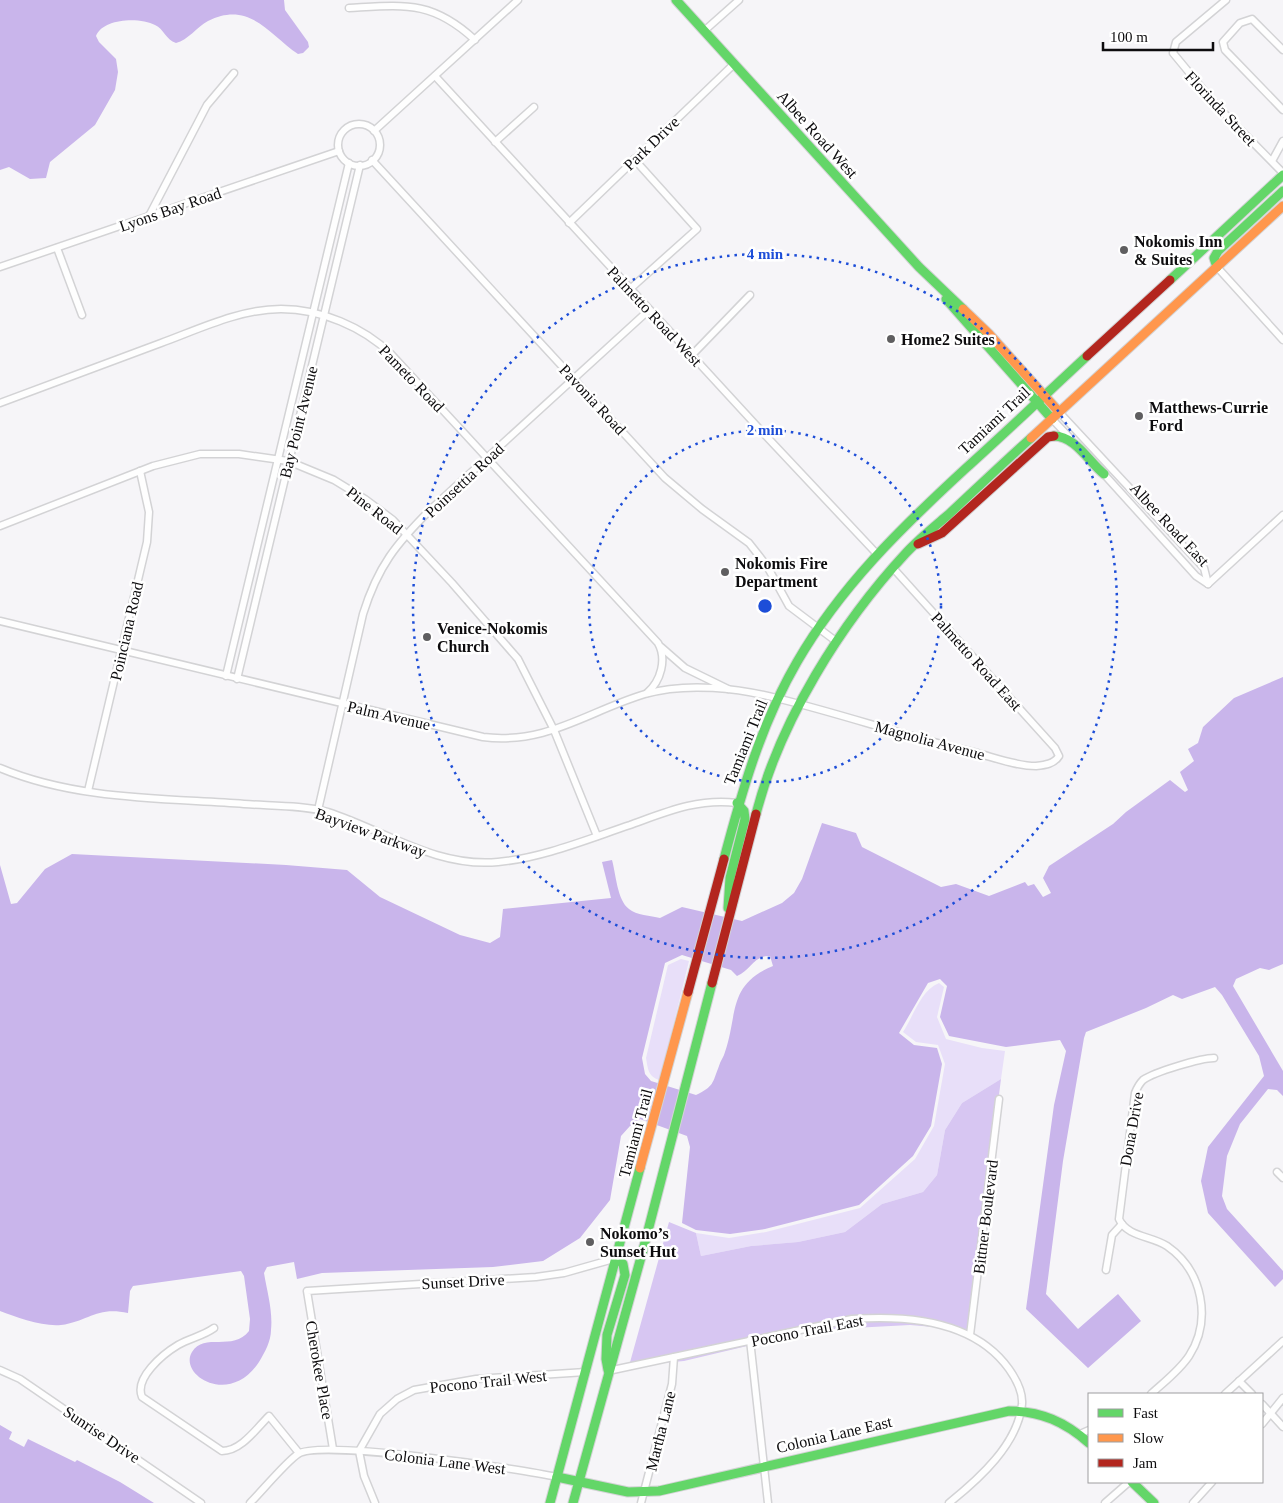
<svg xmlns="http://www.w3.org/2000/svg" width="1283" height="1503" viewBox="0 0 1283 1503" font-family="Georgia,serif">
	<rect width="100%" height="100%" fill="#f6f5f8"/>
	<!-- green -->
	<g fill="#e8dff9">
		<path d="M681,959L689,961L660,1080C648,1077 648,1069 646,1058L668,965Z"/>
		<path d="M939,983L944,987L937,1017L946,1039L982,1048L1005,1051L1001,1079L962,1103L945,1130L937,1175L923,1192L882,1204L845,1232L798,1242L751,1246L701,1256L696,1233L729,1238L766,1232L860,1208L915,1159L934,1126L945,1064L938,1045L916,1042L903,1032C914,1015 921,990 939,983Z"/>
	</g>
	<!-- forest -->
	<path fill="#d7c6f2" d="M1001,1079L969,1330L910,1325L815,1330L684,1361L629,1366L669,1222L696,1233L701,1256L751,1246L798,1242L845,1232L882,1204L923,1192L937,1175L945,1130L962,1103Z"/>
	<!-- water -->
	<g fill="#c9b5eb" fill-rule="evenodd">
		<path d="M0,0H284L285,10L308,42L309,47L303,53L298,54C269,34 249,0 208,21C197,27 188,40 176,43C166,40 164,29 155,25C140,17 103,18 96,36L99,42L116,59L118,72L115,90L95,125L50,162L46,178L30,179L9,167L0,170Z"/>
		<path d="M1283,677V964L1269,970L1260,968L1236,979L1233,986L1283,1071V1096L1277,1090L1268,1089L1240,1124L1227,1156L1222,1196L1227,1209L1283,1271V1279L1275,1287L1208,1213L1201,1181L1208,1147L1264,1076L1259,1056L1222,995L1215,987L1182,999L1173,995L1146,1008L1086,1032L1084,1038L1063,1161L1046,1294L1078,1329L1118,1294L1141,1321L1088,1368L1026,1309L1054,1105L1066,1051L1060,1040L1006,1047L949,1036L940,1017L947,986L940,979L928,983L899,1033L914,1045L937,1048L942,1064L931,1126L913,1156L859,1205L765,1229L730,1234L696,1230L682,1223L690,1147L687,1136L640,1119L630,1126L621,1136L610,1200L580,1238L543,1261L493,1267L322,1273L297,1279L294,1262L267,1267L264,1273C267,1291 273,1311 271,1330C271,1341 265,1352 259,1362C230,1407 178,1375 192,1352C204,1332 233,1352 249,1331L250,1319L244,1276L241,1271L133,1286L130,1291L128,1313C97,1306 89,1321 61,1325C43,1327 16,1317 0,1311V865L11,904L17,903L45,869L72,854L286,865L347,870L380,897L460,935L490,943L500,937L503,909L611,898L602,862L612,860C616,874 617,900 629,909C636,915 651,916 660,918L682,907L742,921L782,903L794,893L802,879L822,823L856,833L862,847L941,887L956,884L989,896L1025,882L1028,886L1034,884L1043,897L1051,893L1043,878L1049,866L1113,824L1126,812L1170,780L1185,792L1188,790L1180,772L1194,761L1188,749L1198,743L1203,727L1234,698ZM682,955L731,970L737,976C750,971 754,955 770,956L773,966C727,985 738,1015 725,1052C724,1057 720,1061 719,1066C712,1084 714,1086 696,1095L651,1081L645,1074L642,1058L665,963Z"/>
		<path d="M0,1425L12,1432L9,1439L24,1447L28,1439L75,1462L77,1460L120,1482L154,1503H0Z"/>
	</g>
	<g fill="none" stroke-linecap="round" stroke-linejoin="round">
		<defs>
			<g id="street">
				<path d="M1226,0L1176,42L1173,53L1216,105L1283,173"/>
				<path d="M349,8C404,5 432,0 475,40"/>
				<path d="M704,31L739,0"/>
				<path d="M1283,50L1252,19L1240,23L1223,42L1225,50L1283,110"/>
				<path d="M435,76L766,436L876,553"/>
				<circle cx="359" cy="145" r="21"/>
				<path d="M374,131L518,0"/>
				<path d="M495,142L534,107"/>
				<path d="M372,160L665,478L702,509L749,543L767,566L789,606L837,642"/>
				<path d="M1272,161L1283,141"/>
				<path d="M149,216L207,105L234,73"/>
				<path d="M569,223L734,64"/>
				<path d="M57,248L82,315"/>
				<path d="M0,267L339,151"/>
				<path d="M1217,267L1283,340"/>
				<path d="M630,289L697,229L634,159"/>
				<path d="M691,356L750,295"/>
				<path d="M0,403C54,383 107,363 161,343C199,329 240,309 281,309C321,309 363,327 391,354L658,643C667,659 661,681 647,693"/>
				<path d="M1059,412L1204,568L1208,584"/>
				<path d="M1052,419L1071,439"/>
				<path d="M1102,472L1196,576L1208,584"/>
				<path d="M0,526L153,466L200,454H239L288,461L334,480L365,499L393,520L452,583L518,659L554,730L597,836"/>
				<path d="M1208,584L1283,515"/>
				<path d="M0,621L483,737C547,745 588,711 645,694C687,682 739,688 780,699C845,715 908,737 973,752C993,757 1015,766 1036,766C1045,765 1054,764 1059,756L1055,748L893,568"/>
				<path d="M661,647L685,668L728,689"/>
				<path d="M226,676L349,163"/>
				<path d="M237,679L360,165"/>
				<path d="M0,768C76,800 163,798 244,804C271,806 302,805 328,812C384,830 436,868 498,862C542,858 588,839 630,825C666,812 698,798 737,803"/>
				<path d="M88,791L147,542L149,512L140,471"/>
				<path d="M318,810L363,614C378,566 396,544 431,509L649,310"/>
				<path d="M1277,1172L1283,1178"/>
				<path d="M1106,1270L1112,1235L1122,1224"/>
				<path d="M214,1328C203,1336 190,1338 178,1345C163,1354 134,1378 142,1397L222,1451C241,1451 256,1429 269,1416L299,1453"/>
				<path d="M970,1335L999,1099"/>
				<path d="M750,1340L768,1503"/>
				<path d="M0,1370L20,1379L201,1503"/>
				<path d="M608,1371L852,1319C907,1315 975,1321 1009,1369C1016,1379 1023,1391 1022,1404C1018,1444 979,1479 949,1503"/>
				<path d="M1239,1381L1252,1394"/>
				<path d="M1151,1394C1164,1382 1179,1371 1189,1356C1212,1320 1203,1271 1167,1246C1152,1236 1127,1237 1119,1219L1135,1093C1137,1088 1139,1084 1143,1080C1154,1072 1201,1058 1214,1058"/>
				<path d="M1225,1394L1283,1341"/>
				<path d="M1262,1404L1283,1427"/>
				<path d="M1262,1424L1283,1398"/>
				<path d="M1080,1434L1089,1430"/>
				<path d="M333,1449L307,1291L536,1277L564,1273L617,1258"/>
				<path d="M250,1503C262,1491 286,1462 298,1454C321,1439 521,1469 557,1477"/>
				<path d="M375,1503L364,1476L359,1451L380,1414L397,1399L414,1390L476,1379L586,1372"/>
				<path d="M641,1503L672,1384L674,1357"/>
				<path d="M1105,1503L1129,1482"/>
				<path d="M1193,1503L1212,1482"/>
			</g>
			<g id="fast">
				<path d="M676,0L919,267L963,309"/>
				<path d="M1217,267L1214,258L1218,251L1283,191"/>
				<path d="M1170,280L1283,175"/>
				<path d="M946,299L1052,419"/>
				<path d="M1054,436C1075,436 1089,462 1104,474"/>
				<path d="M756,814C780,721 841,623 906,553C919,539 934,527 948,515C976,489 1003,463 1031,438"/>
				<path d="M724,859C742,791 761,724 797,662C841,586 901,528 965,469C1006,432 1046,394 1087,356"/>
				<path d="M728,908L730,878L745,819L744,811L737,803"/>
				<path d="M608,1370L606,1359L607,1335L625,1275L623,1264L617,1258"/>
				<path d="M557,1477L628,1492L659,1491L1009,1411C1041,1411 1065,1422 1089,1443"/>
				<path d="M1132,1482L1154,1503"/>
				<path d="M550,1503L640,1168"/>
				<path d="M573,1503L643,1250L712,983"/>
			</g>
			<g id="slow">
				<path d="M963,309L989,334L1059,412"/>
				<path d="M1031,438L1283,206"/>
				<path d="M640,1168L688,992"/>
			</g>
			<g id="jam">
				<path d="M1087,356L1170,280"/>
				<path d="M918,544L942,533L1048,437L1054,436"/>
				<path d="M712,983L756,814"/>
				<path d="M688,992L724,859"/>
			</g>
		</defs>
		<!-- street casing -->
		<use href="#street" stroke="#d3d3d5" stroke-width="9"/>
		<!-- fast casing -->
		<use href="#fast" stroke="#d3d3d5" stroke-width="11"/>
		<!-- slow casing -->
		<use href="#slow" stroke="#d3d3d5" stroke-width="11"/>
		<!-- jam casing -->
		<use href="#jam" stroke="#d3d3d5" stroke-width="11"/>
		<!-- street -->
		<use href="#street" stroke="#fefefe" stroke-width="6"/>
		<!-- fast -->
		<use href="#fast" stroke="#63d668" stroke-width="9"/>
		<!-- slow -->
		<use href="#slow" stroke="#ff974d" stroke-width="9"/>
		<!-- jam -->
		<use href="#jam" stroke="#b3261e" stroke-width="9"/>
	</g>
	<!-- distance rings -->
	<g fill="none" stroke="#1d4ed8" stroke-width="2.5" stroke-dasharray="2.5 5">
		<circle cx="765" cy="606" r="176"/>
		<circle cx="765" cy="606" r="352"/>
	</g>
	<!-- markers -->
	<g fill="#5f5e60" stroke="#fff" stroke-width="2">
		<circle cx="1124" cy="250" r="5"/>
		<circle cx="891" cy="339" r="5"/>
		<circle cx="1139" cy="416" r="5"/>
		<circle cx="725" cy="572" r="5"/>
		<circle cx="427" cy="637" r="5"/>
		<circle cx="590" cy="1242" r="5"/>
	</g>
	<g text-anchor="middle" stroke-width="5" stroke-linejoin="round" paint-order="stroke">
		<!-- street labels -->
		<g font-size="16" fill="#0d0c0e" stroke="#fff">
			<text transform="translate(1221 108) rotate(47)" y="6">Florinda Street</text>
			<text transform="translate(818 134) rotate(48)" y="6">Albee Road West</text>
			<text transform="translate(651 143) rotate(-44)" y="6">Park Drive</text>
			<text transform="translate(170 209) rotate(-19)" y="6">Lyons Bay Road</text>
			<text transform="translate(655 316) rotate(47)" y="6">Palmetto Road West</text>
			<text transform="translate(412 378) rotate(46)" y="6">Pameto Road</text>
			<text transform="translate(593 399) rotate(47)" y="6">Pavonia Road</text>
			<text transform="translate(994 420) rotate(-43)" y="6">Tamiami Trail</text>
			<text transform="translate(298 422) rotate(-76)" y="6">Bay Point Avenue</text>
			<text transform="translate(464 480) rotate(-43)" y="6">Poinsettia Road</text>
			<text transform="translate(375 510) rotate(38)" y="6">Pine Road</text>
			<text transform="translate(1170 524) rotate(47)" y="6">Albee Road East</text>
			<text transform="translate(126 631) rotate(-77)" y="6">Poinciana Road</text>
			<text transform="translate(977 661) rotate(48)" y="6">Palmetto Road East</text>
			<text transform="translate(389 715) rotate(13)" y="6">Palm Avenue</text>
			<text transform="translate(930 740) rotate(15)" y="6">Magnolia Avenue</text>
			<text transform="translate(745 742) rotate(-68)" y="6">Tamiami Trail</text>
			<text transform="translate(371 832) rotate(20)" y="6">Bayview Parkway</text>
			<text transform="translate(1131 1129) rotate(-80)" y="6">Dona Drive</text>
			<text transform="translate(635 1133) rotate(-75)" y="6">Tamiami Trail</text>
			<text transform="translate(985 1217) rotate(-83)" y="6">Bittner Boulevard</text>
			<text transform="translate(463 1281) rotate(-3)" y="6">Sunset Drive</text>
			<text transform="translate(807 1330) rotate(-11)" y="6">Pocono Trail East</text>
			<text transform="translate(320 1370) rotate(80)" y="6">Cherokee Place</text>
			<text transform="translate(488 1381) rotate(-6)" y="6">Pocono Trail West</text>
			<text transform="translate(660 1431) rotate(-76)" y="6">Martha Lane</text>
			<text transform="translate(102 1434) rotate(34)" y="6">Sunrise Drive</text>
			<text transform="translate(834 1434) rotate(-13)" y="6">Colonia Lane East</text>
			<text transform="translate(445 1461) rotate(7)" y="6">Colonia Lane West</text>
		</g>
		<!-- poi labels -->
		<g font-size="16" font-weight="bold" fill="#0d0c0e" stroke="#fff" text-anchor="start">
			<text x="1134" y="247">Nokomis Inn<tspan x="1134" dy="18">&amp; Suites</tspan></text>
			<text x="901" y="345">Home2 Suites</text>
			<text x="1149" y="413">Matthews-Currie<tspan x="1149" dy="18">Ford</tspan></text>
			<text x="735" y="569">Nokomis Fire<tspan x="735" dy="18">Department</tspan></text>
			<text x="437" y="634">Venice-Nokomis<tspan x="437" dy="18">Church</tspan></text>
			<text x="600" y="1239">Nokomo’s<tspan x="600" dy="18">Sunset Hut</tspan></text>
		</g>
	</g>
	<circle cx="765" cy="606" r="8" fill="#1d4ed8" stroke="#fff" stroke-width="2.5"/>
	<g font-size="15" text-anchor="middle" font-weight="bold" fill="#1d4ed8" stroke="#fff" stroke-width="5" stroke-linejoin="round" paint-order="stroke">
		<text x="765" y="259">4 min</text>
		<text x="765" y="435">2 min</text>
	</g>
	<!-- legend -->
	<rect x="1088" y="1393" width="175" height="90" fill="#ffffff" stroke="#9e9e9f"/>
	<rect x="1098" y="1409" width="25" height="8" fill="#63d668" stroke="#9e9e9f"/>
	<text x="1133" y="1418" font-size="15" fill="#0d0c0e">Fast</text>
	<rect x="1098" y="1434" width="25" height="8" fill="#ff974d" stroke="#9e9e9f"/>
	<text x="1133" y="1443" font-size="15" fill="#0d0c0e">Slow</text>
	<rect x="1098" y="1459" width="25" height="8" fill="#b3261e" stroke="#9e9e9f"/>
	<text x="1133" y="1468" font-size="15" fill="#0d0c0e">Jam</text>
	<!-- scale -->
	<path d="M1103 42v8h110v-8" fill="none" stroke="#0d0c0e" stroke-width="2.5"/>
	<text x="1110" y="42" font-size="15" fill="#0d0c0e" stroke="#ffffff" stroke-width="4" paint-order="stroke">100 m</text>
</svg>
